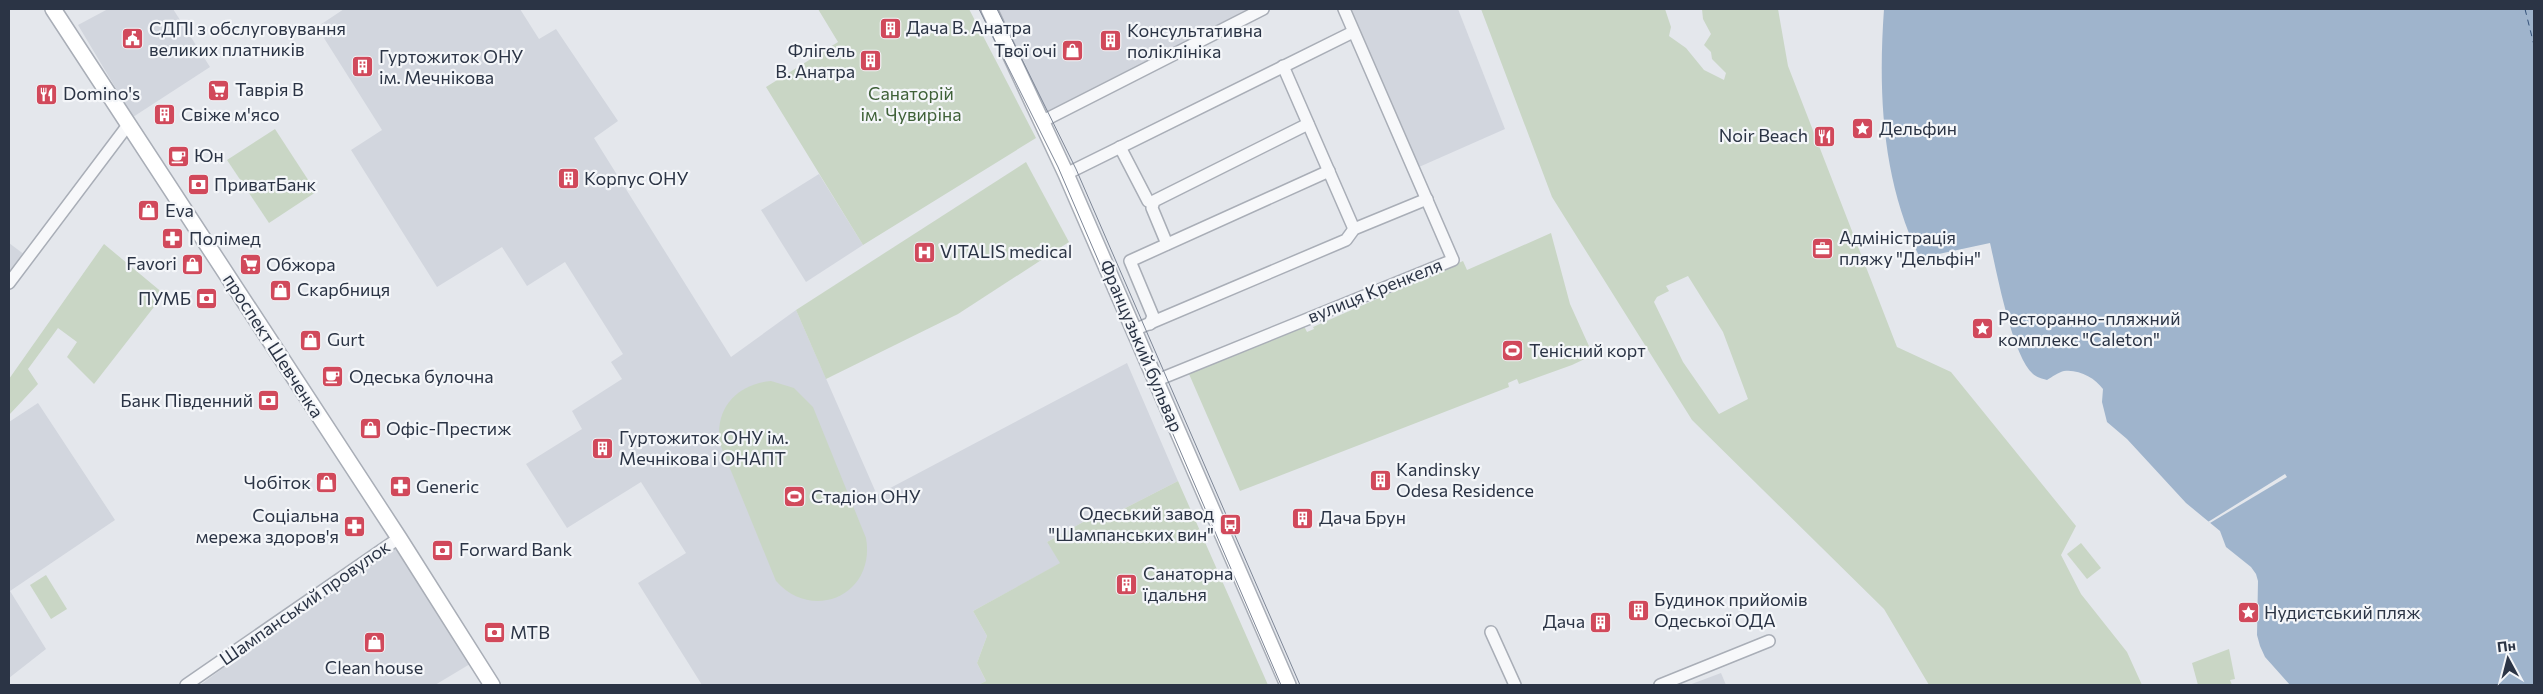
<svg xmlns="http://www.w3.org/2000/svg" width="2543" height="694" viewBox="0 0 2543 694" font-family="Commissioner,sans-serif">
	<rect width="100%" height="100%" fill="#e4e7ec"/>
	<!-- built -->
	<g fill="#d2d6de">
		<path d="M108,9H173L210,67L133,117L78,25Z"/>
		<path d="M344,9H520L539,39L556,29L618,121L594,138L731,357L796,310L877,495L1127,363L1178,481L1098,522L1094,516L1047,542L1061,563L973,611L987,636L977,663L986,681L978,685H702L638,583L686,553L641,482L567,528L526,464L582,429L572,411L622,379L611,362L623,354L565,262L527,286L502,247L437,287L351,150L382,130L317,27Z"/>
		<path d="M994,9H1258L1043,118Z"/>
		<path d="M1351,9H1458L1505,129L1419,167Z"/>
		<path d="M819,174L863,245L806,282L761,210Z"/>
		<path d="M9,243L25,255L9,276Z"/>
		<path d="M38,403L115,520L10,591L46,649L9,678V422Z"/>
		<path d="M398,540L475,661L435,685H200Z"/>
		<path d="M1721,673L1726,685H1689Z"/>
	</g>
	<!-- green -->
	<g fill="#c9d6c5" fill-rule="evenodd">
		<path d="M818,9H969L1036,138L863,245L766,87L838,42Z"/>
		<path d="M1481,9H1665L1671,27L1669,36L1686,48L1704,70L1724,80L1726,73L1712,59L1711,52L1704,45L1711,34L1703,19L1702,9H1778L1788,66L1897,347L1951,372L2076,526L2061,555L2081,594L2127,652L2142,685H1929L1884,609L1692,420L1552,197ZM1688,276L1723,332L1748,399L1719,414L1683,362L1654,302L1657,297L1669,291L1666,286Z"/>
		<path d="M275,129L316,192L269,223L227,160Z"/>
		<path d="M1026,162L1069,242L958,314L826,379L796,310Z"/>
		<path d="M1551,233L1570,304L1593,355L1572,365L1519,384L1517,379L1508,383L1509,387L1240,491L1189,374L1303,324L1307,332L1314,329L1313,327L1463,261L1467,270Z"/>
		<path d="M104,244L164,294L94,384L67,357L77,342L58,328L28,369L38,384L9,415V379Z"/>
		<path d="M771,381L794,388L813,407L866,538C876,594 813,623 776,581L720,444C714,408 737,384 771,381Z"/>
		<path d="M1178,481L1268,685H978L986,681L977,663L987,636L973,611L1060,563L1047,542L1094,516L1098,522Z"/>
		<path d="M2081,543L2101,568L2087,579L2067,554Z"/>
		<path d="M46,575L67,609L51,619L30,585Z"/>
		<path d="M2229,649L2235,679L2230,680L2232,685H2198L2192,663Z"/>
	</g>
	<!-- water -->
	<path fill="#9fb4cc" d="M1884,9H2534V685H2290L2265,657L2260,646L2257,635L2258,581L2256,574L2251,567L2226,547L2220,531L2186,503L2127,439L2107,422L2102,402L2103,389C2095,378 2079,369 2064,371C2059,372 2052,377 2047,380C2043,379 2036,377 2033,374C2012,355 1997,273 1990,243L1920,258C1882,181 1878,93 1884,9Z"/>
	<!-- pier -->
	<path fill="#e4e7ec" d="M2285,474L2287,477L2210,523L2208,522Z"/>
	<g fill="none" stroke-linecap="round" stroke-linejoin="round">
		<!-- ferry -->
		<path stroke="#34527a" stroke-width="1" stroke-dasharray="6 5" stroke-linecap="butt" d="M2525,9L2534,45"/>
		<defs>
			<g id="street">
				<path d="M1283,66L1354,229"/>
				<path d="M1041,122L1263,9"/>
				<path d="M1120,147L1148,201L1152,203"/>
				<path d="M1066,174L1353,32"/>
				<path d="M1167,244L1152,208L1154,201L1308,124"/>
				<path d="M9,283L128,125"/>
				<path d="M1150,324L1153,316L1130,261L1329,171"/>
				<path d="M1134,330L1346,240L1354,229L1427,199"/>
				<path d="M1155,381L1453,260L1344,9"/>
				<path d="M1491,632L1515,685"/>
				<path d="M186,685L399,538"/>
				<path d="M1660,685L1769,641"/>
			</g>
			<g id="secondary">
				<path d="M53,9L399,538L492,685"/>
				<path d="M989,9L1066,174L1288,685"/>
			</g>
		</defs>
		<!-- street casing -->
		<use href="#street" stroke="#a9aeb7" stroke-width="14"/>
		<!-- secondary casing -->
		<use href="#secondary" stroke="#a9aeb7" stroke-width="18"/>
		<!-- street -->
		<use href="#street" stroke="#f7f8fa" stroke-width="11"/>
		<!-- secondary -->
		<use href="#secondary" stroke="#fff" stroke-width="15"/>
		<!-- tram -->
		<g stroke="#7d8696" stroke-width="1">
			<path d="M979,9L1058,167L1281,685"/>
			<path d="M997,9L1076,169L1300,685"/>
		</g>
	</g>
	<!-- icons -->
	<defs>
		<symbol id="building-square" viewBox="-11 -11 22 22"><rect x="-9" y="-9" width="18" height="18" rx="4" fill="#d1495b" stroke="#f4f6f9"/><path d="M-4-6H4V6H1V3H-1V6H-4ZM-2.5-4.3h1.7v1.8h-1.7ZM.8-4.3h1.7v1.8H.8ZM-2.5-1h1.7V.8h-1.7ZM.8-1h1.7V.8H.8Z" fill="#fff"/></symbol>
		<symbol id="civic-square" viewBox="-11 -11 22 22"><rect x="-9" y="-9" width="18" height="18" rx="4" fill="#d1495b" stroke="#f4f6f9"/><path d="M-.6-6.5H3V-4.5H.6V-3L4-1V1h2V6H-6V1h2V-1L-.6-3ZM-1.2 2.5V6h2.4V2.5Z" fill="#fff"/></symbol>
		<symbol id="shop-square" viewBox="-11 -11 22 22"><rect x="-9" y="-9" width="18" height="18" rx="4" fill="#d1495b" stroke="#f4f6f9"/><path d="M-5-2.5h2.3a2.7 3.5 0 0 1 5.4 0H5L5.5 6h-11ZM-1.5-2.5h3a1.5 2.3 0 0 0-3 0Z" fill="#fff"/></symbol>
		<symbol id="supermarket-square" viewBox="-11 -11 22 22"><rect x="-9" y="-9" width="18" height="18" rx="4" fill="#d1495b" stroke="#f4f6f9"/><path d="M-6-5.5h2.5l.6 2H6L4.5 2H-2.5L-4.4-4H-6ZM-1.5 3.2a1.3 1.3 0 1 0 .1 0ZM3 3.2a1.3 1.3 0 1 0 .1 0Z" fill="#fff"/></symbol>
		<symbol id="restaurant-square" viewBox="-11 -11 22 22"><rect x="-9" y="-9" width="18" height="18" rx="4" fill="#d1495b" stroke="#f4f6f9"/><path d="M-5-6h1v4h1v-4h1v4h1v-4h1v5L-1.5 .5V6h-2V.5L-5-1ZM5-6V6H3V1.5H1.5Q1.5-4 5-6Z" fill="#fff"/></symbol>
		<symbol id="sight-square" viewBox="-11 -11 22 22"><rect x="-9" y="-9" width="18" height="18" rx="4" fill="#d1495b" stroke="#f4f6f9"/><path d="M0-6L1.8-2.2L6-1.7L2.9 1.2L3.7 5.4L0 3.3L-3.7 5.4L-2.9 1.2L-6-1.7L-1.8-2.2Z" fill="#fff"/></symbol>
		<symbol id="cafe-square" viewBox="-11 -11 22 22"><rect x="-9" y="-9" width="18" height="18" rx="4" fill="#d1495b" stroke="#f4f6f9"/><path d="M-5.5-4.5H6V0H3Q3 3.5 0 3.5H-2.5Q-5.5 3.5-5.5 0ZM3-3.2v2h1.7v-2ZM-6 4.5H4V6H-6Z" fill="#fff"/></symbol>
		<symbol id="bank-square" viewBox="-11 -11 22 22"><rect x="-9" y="-9" width="18" height="18" rx="4" fill="#d1495b" stroke="#f4f6f9"/><path d="M-6-4H6V4H-6ZM0-2.3a2.3 2.3 0 1 0 0 4.6a2.3 2.3 0 1 0 0-4.6Z" fill="#fff"/></symbol>
		<symbol id="pharmacy-square" viewBox="-11 -11 22 22"><rect x="-9" y="-9" width="18" height="18" rx="4" fill="#d1495b" stroke="#f4f6f9"/><path d="M-2-6h4v4h4v4h-4v4h-4v-4h-4v-4h4Z" fill="#fff"/></symbol>
		<symbol id="office-square" viewBox="-11 -11 22 22"><rect x="-9" y="-9" width="18" height="18" rx="4" fill="#d1495b" stroke="#f4f6f9"/><path d="M-6-3h4V-5.5h4V-3h4V5H-6ZM-1-4.5V-3h2v-1.5ZM-6 0V1H6V0Z" fill="#fff"/></symbol>
		<symbol id="hospital-square" viewBox="-11 -11 22 22"><rect x="-9" y="-9" width="18" height="18" rx="4" fill="#d1495b" stroke="#f4f6f9"/><path d="M-5-5h3v3.5h4V-5h3V5h-3V1.5h-4V5h-3Z" fill="#fff"/></symbol>
		<symbol id="stadium-square" viewBox="-11 -11 22 22"><rect x="-9" y="-9" width="18" height="18" rx="4" fill="#d1495b" stroke="#f4f6f9"/><path d="M0-5a6.5 5 0 1 0 0 10a6.5 5 0 1 0 0-10ZM-3.5-1.8h7v3.6h-7Z" fill="#fff"/></symbol>
		<symbol id="bus-square" viewBox="-11 -11 22 22"><rect x="-9" y="-9" width="18" height="18" rx="4" fill="#d1495b" stroke="#f4f6f9"/><path d="M-5-6H5V4H4V6H2V4H-2V6H-4V4H-5ZM-3.5-4V0h7V-4ZM-3.5 1.2v1.5H-2V1.2ZM2 1.2v1.5H3.5V1.2Z" fill="#fff"/></symbol>
	</defs>
	<g fill-rule="evenodd">
		<use href="#building-square" x="878" y="16" width="25" height="25"/>
		<use href="#civic-square" x="120" y="26" width="25" height="25"/>
		<use href="#building-square" x="1098" y="28" width="25" height="25"/>
		<use href="#shop-square" x="1060" y="38" width="25" height="25"/>
		<use href="#building-square" x="858" y="48" width="25" height="25"/>
		<use href="#building-square" x="350" y="54" width="25" height="25"/>
		<use href="#supermarket-square" x="206" y="78" width="25" height="25"/>
		<use href="#restaurant-square" x="34" y="82" width="25" height="25"/>
		<use href="#building-square" x="152" y="102" width="25" height="25"/>
		<use href="#sight-square" x="1850" y="116" width="25" height="25"/>
		<use href="#restaurant-square" x="1812" y="124" width="25" height="25"/>
		<use href="#cafe-square" x="166" y="144" width="25" height="25"/>
		<use href="#building-square" x="556" y="166" width="25" height="25"/>
		<use href="#bank-square" x="186" y="172" width="25" height="25"/>
		<use href="#shop-square" x="136" y="198" width="25" height="25"/>
		<use href="#pharmacy-square" x="160" y="226" width="25" height="25"/>
		<use href="#office-square" x="1810" y="236" width="25" height="25"/>
		<use href="#hospital-square" x="912" y="240" width="25" height="25"/>
		<use href="#shop-square" x="180" y="252" width="25" height="25"/>
		<use href="#supermarket-square" x="238" y="252" width="25" height="25"/>
		<use href="#shop-square" x="268" y="278" width="25" height="25"/>
		<use href="#bank-square" x="194" y="286" width="25" height="25"/>
		<use href="#sight-square" x="1970" y="316" width="25" height="25"/>
		<use href="#shop-square" x="298" y="328" width="25" height="25"/>
		<use href="#stadium-square" x="1500" y="338" width="25" height="25"/>
		<use href="#cafe-square" x="320" y="364" width="25" height="25"/>
		<use href="#bank-square" x="256" y="388" width="25" height="25"/>
		<use href="#shop-square" x="358" y="416" width="25" height="25"/>
		<use href="#building-square" x="590" y="436" width="25" height="25"/>
		<use href="#building-square" x="1368" y="468" width="25" height="25"/>
		<use href="#shop-square" x="314" y="470" width="25" height="25"/>
		<use href="#pharmacy-square" x="388" y="474" width="25" height="25"/>
		<use href="#stadium-square" x="782" y="484" width="25" height="25"/>
		<use href="#building-square" x="1290" y="506" width="25" height="25"/>
		<use href="#bus-square" x="1218" y="512" width="25" height="25"/>
		<use href="#pharmacy-square" x="342" y="514" width="25" height="25"/>
		<use href="#bank-square" x="430" y="538" width="25" height="25"/>
		<use href="#building-square" x="1114" y="572" width="25" height="25"/>
		<use href="#building-square" x="1626" y="598" width="25" height="25"/>
		<use href="#sight-square" x="2236" y="600" width="25" height="25"/>
		<use href="#building-square" x="1588" y="610" width="25" height="25"/>
		<use href="#bank-square" x="482" y="620" width="25" height="25"/>
		<use href="#shop-square" x="362" y="630" width="25" height="25"/>
	</g>
	<g text-anchor="middle" stroke-width="4.5" stroke-linejoin="round" paint-order="stroke">
		<!-- poi labels -->
		<g font-size="18" fill="#2b3445" stroke="#f4f6f9" text-anchor="start">
			<text x="906" y="34">Дача В. Анатра</text>
			<text x="149" y="35">СДПІ з обслуговування<tspan x="149" dy="21">великих платників</tspan></text>
			<text x="1127" y="37">Консультативна<tspan x="1127" dy="21">поліклініка</tspan></text>
			<text x="855" y="57" text-anchor="end">Флігель<tspan x="855" dy="21">В. Анатра</tspan></text>
			<text x="1057" y="57" text-anchor="end">Твої очі</text>
			<text x="379" y="63">Гуртожиток ОНУ<tspan x="379" dy="21">ім. Мечнікова</tspan></text>
			<text x="235" y="96">Таврія В</text>
			<text x="63" y="100">Domino's</text>
			<text x="181" y="121">Свіже м'ясо</text>
			<text x="1879" y="135">Дельфин</text>
			<text x="1808" y="142" text-anchor="end">Noir Beach</text>
			<text x="194" y="162">Юн</text>
			<text x="584" y="185">Корпус ОНУ</text>
			<text x="214" y="191">ПриватБанк</text>
			<text x="165" y="217">Eva</text>
			<text x="1839" y="244">Адміністрація<tspan x="1839" dy="21">пляжу "Дельфін"</tspan></text>
			<text x="189" y="245">Полімед</text>
			<text x="940" y="258">VITALIS medical</text>
			<text x="177" y="270" text-anchor="end">Favori</text>
			<text x="266" y="271">Обжора</text>
			<text x="297" y="296">Скарбниця</text>
			<text x="191" y="305" text-anchor="end">ПУМБ</text>
			<text x="1998" y="325">Ресторанно-пляжний<tspan x="1998" dy="21">комплекс "Caleton"</tspan></text>
			<text x="327" y="346">Gurt</text>
			<text x="1529" y="357">Тенісний корт</text>
			<text x="349" y="383">Одеська булочна</text>
			<text x="253" y="407" text-anchor="end">Банк Південний</text>
			<text x="386" y="435">Офіс-Престиж</text>
			<text x="619" y="444">Гуртожиток ОНУ ім.<tspan x="619" dy="21">Мечнікова і ОНАПТ</tspan></text>
			<text x="1396" y="476">Kandinsky<tspan x="1396" dy="21">Odesa Residence</tspan></text>
			<text x="311" y="489" text-anchor="end">Чобіток</text>
			<text x="416" y="493">Generic</text>
			<text x="811" y="503">Стадіон ОНУ</text>
			<text x="1214" y="520" text-anchor="end">Одеський завод<tspan x="1214" dy="21">"Шампанських вин"</tspan></text>
			<text x="339" y="522" text-anchor="end">Соціальна<tspan x="339" dy="21">мережа здоров'я</tspan></text>
			<text x="1319" y="524">Дача Брун</text>
			<text x="459" y="556">Forward Bank</text>
			<text x="1143" y="580">Санаторна<tspan x="1143" dy="21">їдальня</tspan></text>
			<text x="1654" y="606">Будинок прийомів<tspan x="1654" dy="21">Одеської ОДА</tspan></text>
			<text x="2264" y="619">Нудистський пляж</text>
			<text x="1585" y="628" text-anchor="end">Дача</text>
			<text x="510" y="639">МТВ</text>
			<text x="374" y="674" text-anchor="middle">Clean house</text>
		</g>
		<!-- park labels -->
		<g font-size="18" fill="#3f6138" stroke="#f4f6f9">
			<text x="911" y="100">Санаторій<tspan x="911" dy="21">ім. Чувиріна</tspan></text>
		</g>
		<!-- street labels -->
		<g font-size="18" fill="#2b3445" stroke="#f4f6f9">
			<text transform="translate(1375 291) rotate(-22)" y="6">вулиця Кренкеля</text>
			<text transform="translate(273 346) rotate(57)" y="6">проспект Шевченка</text>
			<text transform="translate(1141 346) rotate(67)" y="6">Французький бульвар</text>
			<text transform="translate(305 603) rotate(-35)" y="6">Шампанський провулок</text>
		</g>
	</g>
	<!-- border -->
	<rect width="2543" height="694" fill="none" stroke="#2b3445" stroke-width="20"/>
	<!-- north arrow -->
	<g transform="translate(2508 659) rotate(353)" stroke="#f4f6f9" stroke-width="4" paint-order="stroke">
	<path d="M0-4L9 19L0 12L-9 19Z" fill="#2b3445"/>
	<text y="-8" font-size="14" font-weight="bold" text-anchor="middle" fill="#2b3445">Пн</text>
	</g>
</svg>
